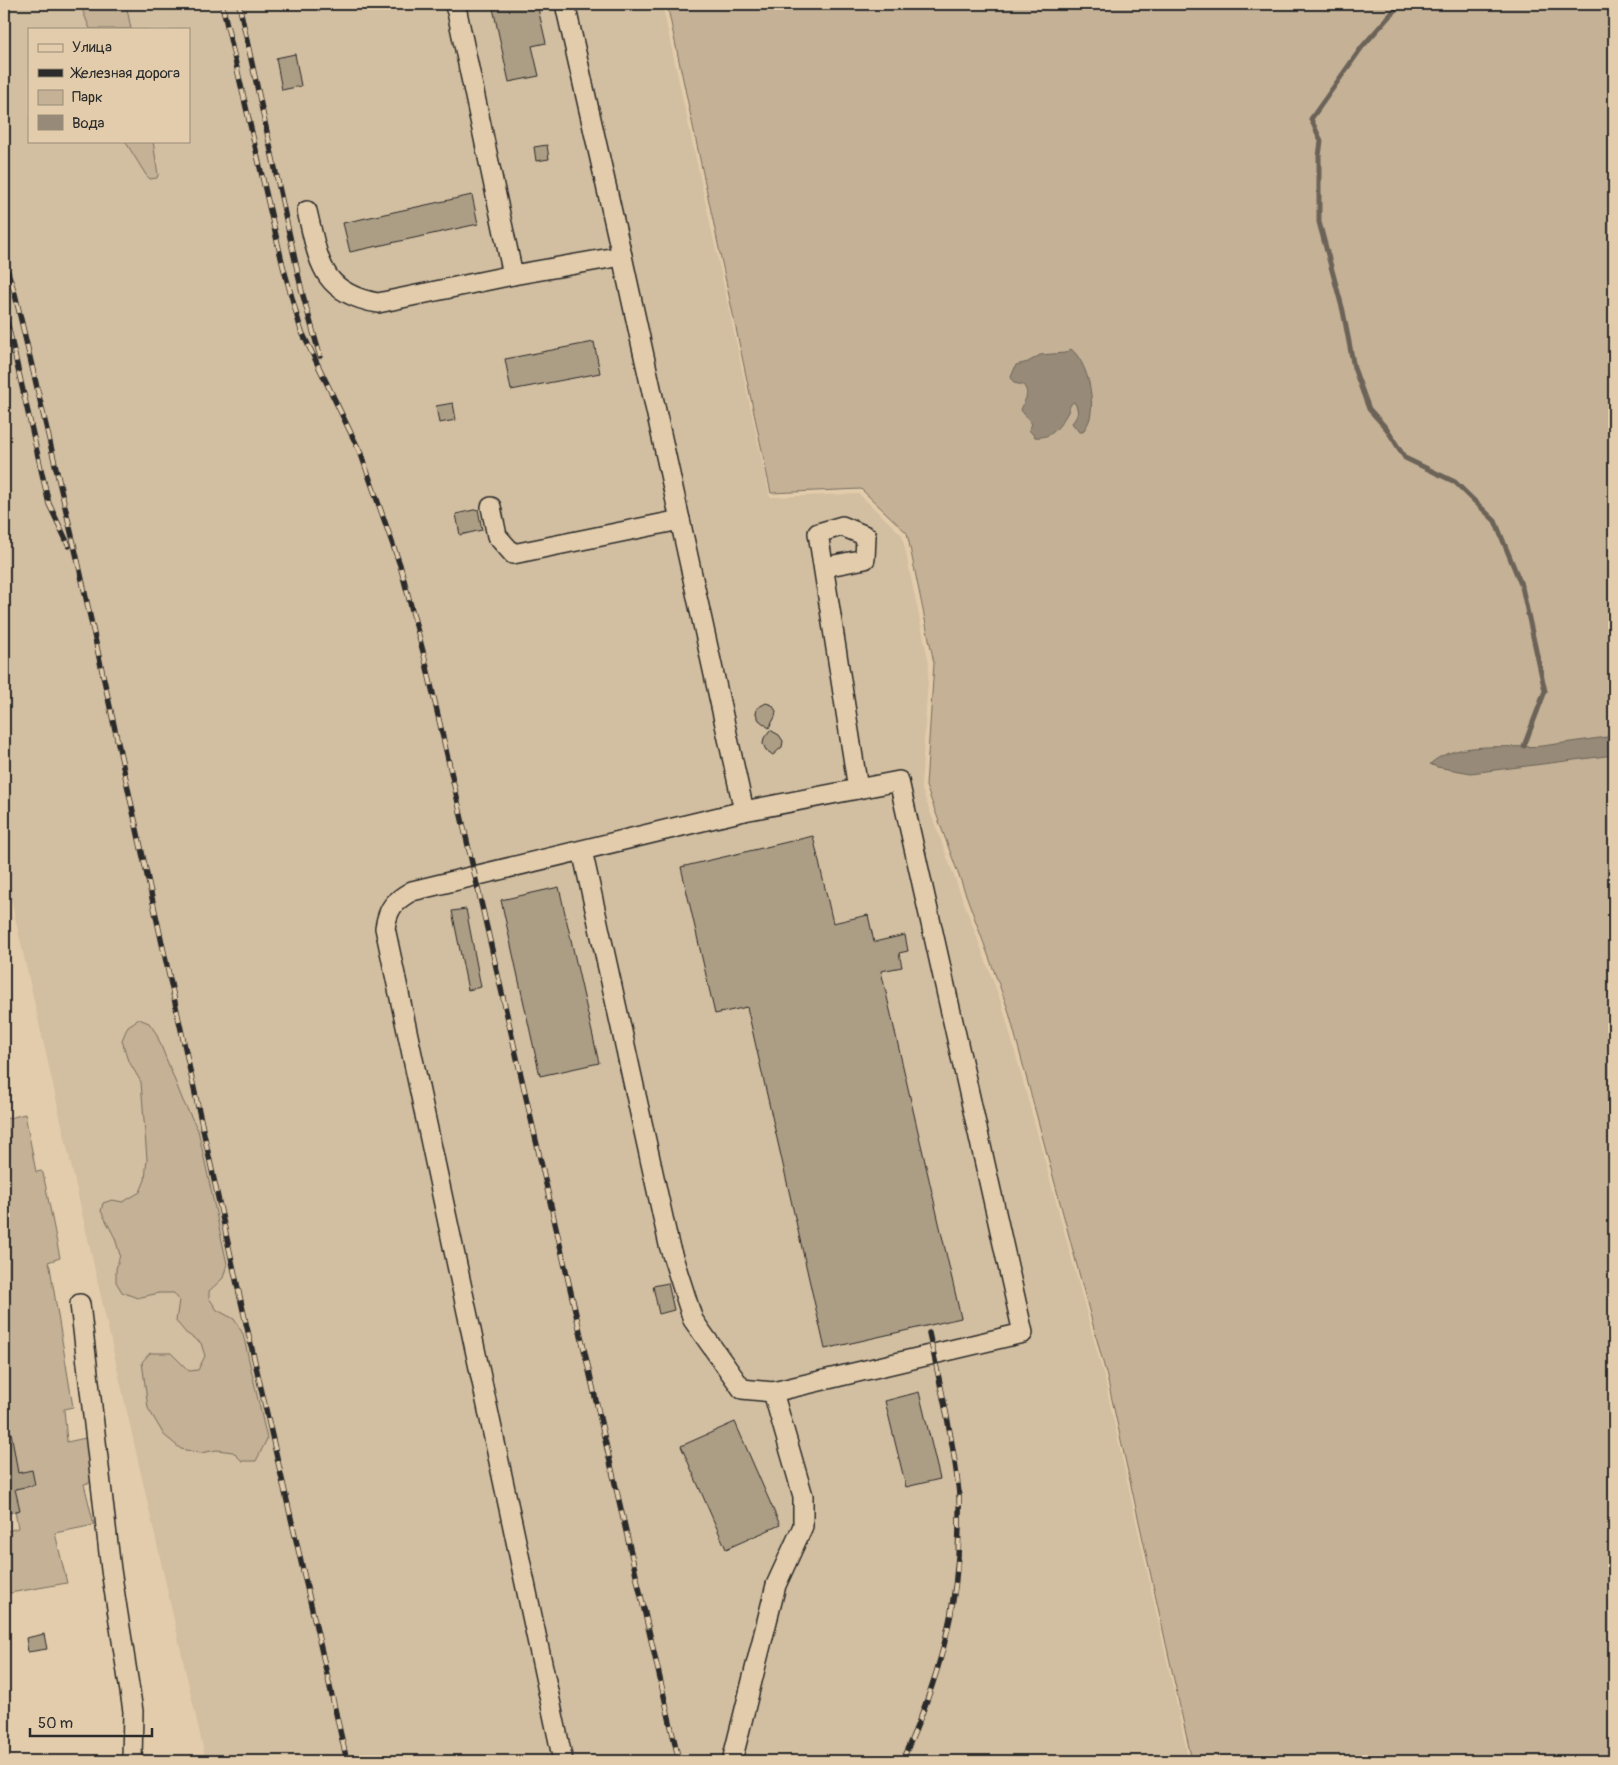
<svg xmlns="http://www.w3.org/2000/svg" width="1618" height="1765" viewBox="0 0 1618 1765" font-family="Pangolin,sans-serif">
	<rect width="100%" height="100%" fill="#e2ccab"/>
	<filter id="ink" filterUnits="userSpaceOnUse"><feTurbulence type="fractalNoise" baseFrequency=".02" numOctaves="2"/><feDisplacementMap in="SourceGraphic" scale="10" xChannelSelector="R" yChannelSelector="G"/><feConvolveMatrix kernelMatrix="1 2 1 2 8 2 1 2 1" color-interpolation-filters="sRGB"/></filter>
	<g filter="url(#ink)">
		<!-- built -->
		<path fill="#d2bea0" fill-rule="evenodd" d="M4,4H662L770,497L859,494L902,535L929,664L921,787L1002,1005L1104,1377L1189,1761H206L4,868ZM29,29H189V141H29Z"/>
		<!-- green -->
		<g fill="#c4b196" stroke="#786e60">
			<path d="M80,4H126L131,29H90Z"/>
			<path d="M667,4H1614V1761H1192L1107,1377L1008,1009L926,786L934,663L907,533L861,489L771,493Z"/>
			<path d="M125,141H153L158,175L157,178L150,179L146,175Z"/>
			<path d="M139,1019L149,1023L156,1033L183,1101L198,1130L227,1264L223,1278L209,1291V1298L217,1310L234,1319L243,1334L267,1439L256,1461H242L233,1452L217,1450L200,1453L181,1449L164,1435L148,1408L142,1362L150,1353H171L189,1371L198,1370L205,1356L201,1343L186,1333L176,1321L179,1300L174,1293H159L137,1298L122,1292L116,1282V1269L120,1255L115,1238L101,1211L103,1203L112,1200L123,1202L140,1192L145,1180L147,1159L141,1082L127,1058L122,1040L128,1026Z"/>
			<path d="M25,1114L36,1172L41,1171L43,1173L60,1258L48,1262L50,1267L73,1407L64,1409L67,1442L90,1437L97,1481L84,1484L94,1525L55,1533L67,1583L4,1594V1532L18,1528L10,1484L4,1485V1115L5,1119Z"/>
		</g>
		<!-- water -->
		<g fill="#978a78" stroke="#6c6459">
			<path d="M1071,349C1087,362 1095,397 1090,418C1089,423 1085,428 1083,432H1079L1072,423C1079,415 1079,410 1074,402C1069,405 1070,407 1068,412C1060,426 1052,439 1035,437L1029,430L1032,424L1021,410C1024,400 1031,394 1023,385L1014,383L1011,377L1016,365L1028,362L1040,355L1065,353Z"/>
			<path d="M1614,736V755L1471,773L1437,767L1430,764C1456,740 1508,749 1542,746C1566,743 1590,739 1614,736Z"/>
		</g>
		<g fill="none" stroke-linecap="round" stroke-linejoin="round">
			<!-- stream -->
			<path stroke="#6c6459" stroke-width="5" d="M1400,4L1362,47L1311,119L1321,141L1319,156V222L1343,311L1354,368L1369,409L1386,428L1405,458L1455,482L1495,521L1522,587L1545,691L1524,746"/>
		</g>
		<!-- building -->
		<g fill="#ac9d85" stroke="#2b2b2b">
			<path d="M513,4H537L546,43L532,46L539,76L509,82L493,8Z"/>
			<path d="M295,54L301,86L282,90L276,58Z"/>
			<path d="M547,145L549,159L536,161L534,147Z"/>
			<path d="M472,195L478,224L350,252L343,223Z"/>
			<path d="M594,342L600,373L511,390L505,359Z"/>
			<path d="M453,403L456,420L439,423L436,406Z"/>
			<path d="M478,509L482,530L460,535L456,514Z"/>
			<path d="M766,703L772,705L776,711L775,717L769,728L759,720L756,714L757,708Z"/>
			<path d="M770,730L779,735L783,741L782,747L773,755L766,750L763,744L764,738Z"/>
			<path d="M813,836L833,923L868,915L874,942L905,935L908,951L899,953L902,967L881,971L961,1318L825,1349L747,1007L715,1014L681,867Z"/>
			<path d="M559,887L599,1063L540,1076L501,900Z"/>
			<path d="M466,909L481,987L468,990L452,911Z"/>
			<path d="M668,1283L674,1310L659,1314L653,1286Z"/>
			<path d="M919,1392L940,1479L906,1487L885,1401Z"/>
			<path d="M735,1422L780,1525L726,1549L681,1446Z"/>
			<path d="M4,1432H11L18,1473L32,1470L35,1485L15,1489L20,1510L4,1514Z"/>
			<path d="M44,1634L47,1649L28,1652L26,1638Z"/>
		</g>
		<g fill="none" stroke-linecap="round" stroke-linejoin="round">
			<defs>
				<g id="minor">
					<path d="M454,4L457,12L513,275L622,256"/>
					<path d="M565,4L622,256L744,811"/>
					<path d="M307,211C319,260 320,293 378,303L513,275"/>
					<path d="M491,507L497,536L513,554L680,520"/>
					<path d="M824,567L865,559L866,536L842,526L818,533L858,789"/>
					<path d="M80,1304L111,1570L133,1711L132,1761"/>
					<path d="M563,1761L385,928C388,908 394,901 412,891L744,811L899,781L1023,1333L773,1392L742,1389L693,1320L669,1245L582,850"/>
					<path d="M732,1761L776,1585L803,1526V1496L773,1392"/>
				</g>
			</defs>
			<!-- minor casing -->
			<use href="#minor" stroke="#2b2b2b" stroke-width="22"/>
			<!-- minor -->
			<use href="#minor" stroke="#e2ccab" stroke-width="19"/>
			<defs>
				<g id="rail">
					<path d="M222,4L283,266L301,330L361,454L400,565L425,659L679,1761"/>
					<path d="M239,4L302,292L320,356"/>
					<path d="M4,260L15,294L79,566L237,1284L347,1761"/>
					<path d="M4,308L49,504L69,546"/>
					<path d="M902,1761C938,1682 960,1607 959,1520C959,1508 960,1497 958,1485C952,1434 940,1383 929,1333"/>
				</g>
			</defs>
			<!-- rail casing -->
			<use href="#rail" stroke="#2b2b2b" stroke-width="5.5"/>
			<!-- rail -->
			<use href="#rail" stroke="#e2ccab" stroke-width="4" stroke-dasharray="11" stroke-linecap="butt"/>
		</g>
	</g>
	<!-- margin -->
	<rect width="1618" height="1765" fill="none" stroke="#e2ccab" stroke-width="20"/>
	<rect x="10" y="10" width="1598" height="1745" fill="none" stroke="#2b2b2b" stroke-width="2" filter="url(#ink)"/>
	<!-- legend -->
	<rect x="28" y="28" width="162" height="115" fill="#e2ccab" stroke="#998c78"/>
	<rect x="38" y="44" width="25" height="8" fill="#e2ccab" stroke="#998c78"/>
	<text x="72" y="52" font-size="15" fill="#2b2b2b">Улица</text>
	<rect x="38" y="69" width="25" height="8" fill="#2b2b2b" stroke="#998c78"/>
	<text x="72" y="78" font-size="15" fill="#2b2b2b">Железная дорога</text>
	<rect x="38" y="90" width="25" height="15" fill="#c4b196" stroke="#998c78"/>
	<text x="72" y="102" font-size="15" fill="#2b2b2b">Парк</text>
	<rect x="38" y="115" width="25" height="15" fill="#978a78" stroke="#998c78"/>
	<text x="72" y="128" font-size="15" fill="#2b2b2b">Вода</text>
	<!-- scale -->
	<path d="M30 1728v8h122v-8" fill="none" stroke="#2b2b2b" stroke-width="2.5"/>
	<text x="38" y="1728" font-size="15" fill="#2b2b2b" stroke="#e2ccab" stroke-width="4" paint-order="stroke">50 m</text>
</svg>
